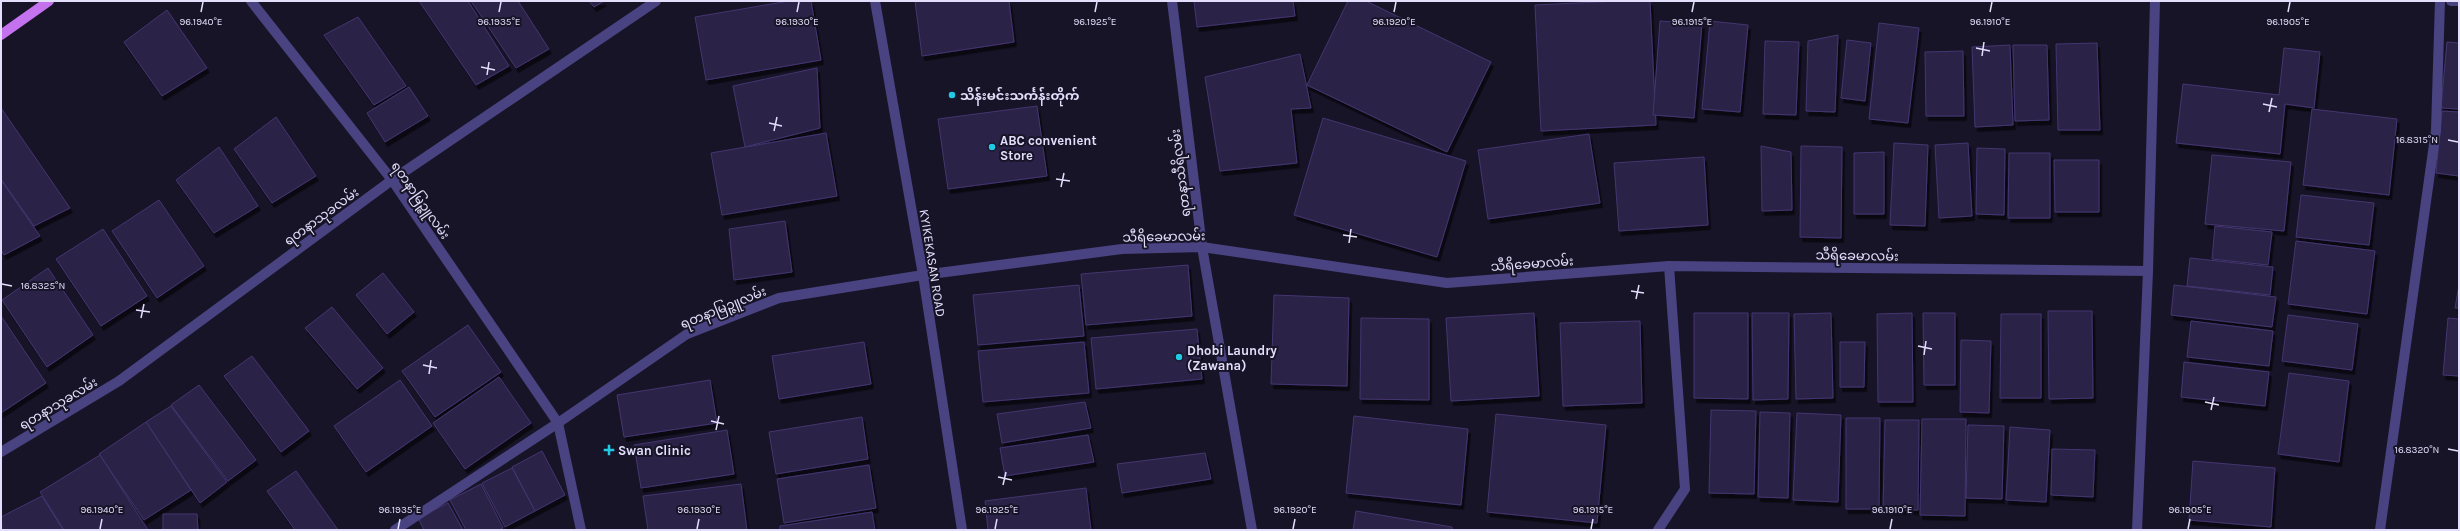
<svg xmlns="http://www.w3.org/2000/svg" width="2460" height="531" viewBox="0 0 2460 531" font-family="Karla,'Noto Sans Myanmar',sans-serif">
	<defs>
		<filter id="shadow"><feDropShadow dx="2.5" dy="4.5" stdDeviation="0" flood-color="#0009"/></filter>
	</defs>
	<rect width="100%" height="100%" fill="#181428"/>
	<!-- building -->
	<g fill="#2b2247" stroke="#443670" filter="url(#shadow)">
		<path d="M419,1H468L509,66L476,85Z"/>
		<path d="M471,1H518L549,49L516,68Z"/>
		<path d="M589,1H604L594,7Z"/>
		<path d="M789,1H811L821,60L706,80L695,17Z"/>
		<path d="M915,1H1009L1014,42L922,56Z"/>
		<path d="M1194,1H1293L1295,16L1197,27Z"/>
		<path d="M1348,1H1366L1491,62L1447,152L1307,85Z"/>
		<path d="M1619,1H1650L1656,125L1541,131L1535,5Z"/>
		<path d="M167,10L207,68L162,96L124,42Z"/>
		<path d="M358,17L406,86L374,105L324,35Z"/>
		<path d="M1660,21L1702,24L1694,118L1653,115Z"/>
		<path d="M1710,21L1748,25L1740,112L1702,109Z"/>
		<path d="M1879,23L1919,28L1908,123L1869,119Z"/>
		<path d="M1838,35L1835,112L1806,111L1808,41Z"/>
		<path d="M1847,40L1871,43L1865,101L1841,98Z"/>
		<path d="M1765,41L1799,42L1796,115L1763,114Z"/>
		<path d="M2447,42L2459,43V109L2441,108Z"/>
		<path d="M2097,43L2100,130H2058L2056,44Z"/>
		<path d="M2010,45L2013,125L1975,127L1972,47Z"/>
		<path d="M2013,45H2047L2049,120L2015,121Z"/>
		<path d="M2284,48L2320,52L2314,108L2285,104L2280,154L2176,143L2183,84L2279,95Z"/>
		<path d="M1963,51L1964,116H1926L1925,52Z"/>
		<path d="M1300,54L1311,108L1291,109L1297,163L1220,171L1205,77Z"/>
		<path d="M817,68L820,128L745,147L733,86Z"/>
		<path d="M409,87L428,116L385,142L367,113Z"/>
		<path d="M1037,106L1047,176L948,189L938,119Z"/>
		<path d="M1,108L70,208L34,226L1,179Z"/>
		<path d="M2312,109L2397,119L2389,195L2303,185Z"/>
		<path d="M2442,111L2459,112V176L2436,173Z"/>
		<path d="M276,117L316,176L272,203L234,149Z"/>
		<path d="M1323,118L1466,161L1437,257L1294,215Z"/>
		<path d="M826,133L837,196L722,215L711,153Z"/>
		<path d="M1589,134L1600,203L1488,219L1478,150Z"/>
		<path d="M1894,143L1928,145L1925,226L1890,225Z"/>
		<path d="M1968,143L1972,216L1939,218L1935,145Z"/>
		<path d="M1761,146L1791,152L1792,210L1762,211Z"/>
		<path d="M1801,146L1842,147L1841,238L1800,237Z"/>
		<path d="M219,147L258,206L214,233L176,180Z"/>
		<path d="M1977,148L2005,149L2004,215L1976,214Z"/>
		<path d="M1884,152V214H1854V153Z"/>
		<path d="M2009,153H2050V218H2008Z"/>
		<path d="M2212,155L2291,162L2284,231L2205,224Z"/>
		<path d="M1704,157L1708,225L1619,231L1614,163Z"/>
		<path d="M2054,160H2099V212H2055Z"/>
		<path d="M1,180L40,236L4,255L1,250Z"/>
		<path d="M2301,195L2374,203L2369,245L2296,237Z"/>
		<path d="M159,200L204,266L157,298L112,231Z"/>
		<path d="M785,221L792,272L734,280L729,229Z"/>
		<path d="M2215,226L2272,232L2268,265L2212,259Z"/>
		<path d="M103,229L147,296L101,326L56,259Z"/>
		<path d="M2296,241L2375,251L2367,314L2288,304Z"/>
		<path d="M2190,258L2273,267L2270,295L2187,286Z"/>
		<path d="M1188,265L1192,316L1086,325L1081,274Z"/>
		<path d="M48,268L93,335L47,367L2,300Z"/>
		<path d="M383,273L414,312L387,334L356,295Z"/>
		<path d="M1079,285L1084,336L978,345L973,295Z"/>
		<path d="M2174,285L2276,297L2272,327L2171,315Z"/>
		<path d="M2459,285V308H2455Z"/>
		<path d="M1274,295L1349,298L1347,386L1271,384Z"/>
		<path d="M332,307L383,368L357,389L305,328Z"/>
		<path d="M2048,311H2092L2093,398L2049,399Z"/>
		<path d="M1534,313L1539,396L1451,401L1446,318Z"/>
		<path d="M1694,313H1748V399L1694,398Z"/>
		<path d="M1752,313H1789L1788,399L1753,400Z"/>
		<path d="M1831,313L1833,398L1796,399L1794,314Z"/>
		<path d="M1912,313L1913,402H1878L1877,314Z"/>
		<path d="M1923,313H1955V385H1924Z"/>
		<path d="M2001,314H2041V398H2000Z"/>
		<path d="M2288,315L2358,324L2352,370L2282,361Z"/>
		<path d="M1,316L46,383L1,413Z"/>
		<path d="M1361,318L1429,319V400L1360,399Z"/>
		<path d="M2448,318L2459,319V376L2443,375Z"/>
		<path d="M1640,321L1642,403L1563,406L1560,323Z"/>
		<path d="M2191,321L2273,331L2269,366L2187,357Z"/>
		<path d="M468,325L501,372L435,417L402,371Z"/>
		<path d="M1197,329L1202,379L1096,389L1091,338Z"/>
		<path d="M1961,340L1991,341L1989,413L1960,412Z"/>
		<path d="M864,342L871,384L779,399L772,356Z"/>
		<path d="M1084,342L1089,393L983,402L978,351Z"/>
		<path d="M1840,342H1865L1864,387H1840Z"/>
		<path d="M252,356L309,431L281,452L224,376Z"/>
		<path d="M2184,362L2269,372L2265,406L2181,397Z"/>
		<path d="M2289,373L2349,381L2339,462L2278,454Z"/>
		<path d="M499,377L531,423L465,469L433,423Z"/>
		<path d="M400,380L432,426L366,472L334,426Z"/>
		<path d="M710,380L717,423L624,437L617,395Z"/>
		<path d="M199,385L256,460L228,481L171,405Z"/>
		<path d="M1085,402L1091,428L1002,443L997,414Z"/>
		<path d="M171,406L227,482L200,503L146,422Z"/>
		<path d="M1711,410L1756,411L1754,494L1709,493Z"/>
		<path d="M1760,412L1790,413L1788,498L1758,497Z"/>
		<path d="M1797,413L1841,415L1838,502L1793,500Z"/>
		<path d="M1496,414L1606,425L1597,523L1487,512Z"/>
		<path d="M1354,416L1468,429L1461,505L1346,493Z"/>
		<path d="M862,417L868,459L776,474L769,432Z"/>
		<path d="M1846,418H1880L1879,509H1846Z"/>
		<path d="M1922,419H1966L1965,516L1920,515Z"/>
		<path d="M1885,420H1919L1918,510H1883Z"/>
		<path d="M146,422L191,490L144,520L99,454Z"/>
		<path d="M1968,425L2004,426L2002,499L1966,498Z"/>
		<path d="M2010,427L2050,430L2046,502L2006,500Z"/>
		<path d="M727,430L734,474L641,488L634,445Z"/>
		<path d="M1088,435L1094,462L1005,476L1000,448Z"/>
		<path d="M2052,449L2095,450L2093,497L2051,495Z"/>
		<path d="M542,451L565,495L535,511L512,467Z"/>
		<path d="M1205,453L1211,479L1122,493L1117,464Z"/>
		<path d="M100,455L148,530H64L40,492Z"/>
		<path d="M2193,461L2275,468L2271,527L2189,520Z"/>
		<path d="M869,465L876,508L784,523L777,479Z"/>
		<path d="M512,468L535,511L505,527L482,483Z"/>
		<path d="M296,471L338,530H295L267,491Z"/>
		<path d="M481,484L503,528L499,530H466L450,500Z"/>
		<path d="M741,484L747,530H648L643,496Z"/>
		<path d="M1086,488L1091,530H988L985,501Z"/>
		<path d="M42,496L63,530H2L1,517Z"/>
		<path d="M448,503L463,530H424L418,518Z"/>
		<path d="M1356,511L1452,527V530H1353Z"/>
		<path d="M872,512L875,530H780V526Z"/>
		<path d="M163,514H197L198,530H163Z"/>
	</g>
	<g fill="none" stroke-linecap="round" stroke-linejoin="round">
		<!-- service -->
		<path stroke="#494481" stroke-width="10" d="M395,530L558,423"/>
		<!-- minor -->
		<g stroke="#494481" stroke-width="10">
			<path d="M251,1L392,180L558,423L581,530"/>
			<path d="M1172,1L1202,247L1252,530"/>
			<path d="M2451,1H2459"/>
			<path d="M558,423L687,334L779,298L923,275L1122,249L1202,247L1447,283L1669,266L2148,271"/>
			<path d="M1,452L119,381L392,180L656,1"/>
			<path d="M1658,530L1685,489L1669,266"/>
			<path d="M2137,530L2148,271L2155,1"/>
			<path d="M2380,530L2436,130L2440,1"/>
		</g>
		<!-- tertiary -->
		<path stroke="#494481" stroke-width="10" d="M875,1L923,275L962,530"/>
		<!-- primary -->
		<path stroke="#c572ef" stroke-width="10" d="M1,35L49,1"/>
	</g>
	<!-- ticks -->
	<path fill="none" stroke="#e3defb" stroke-width="1.5" d="M201,12L203,2M499,12L501,2M797,12L799,2M1095,12L1097,2M1394,12L1396,2M1692,12L1694,2M1990,12L1992,2M2288,12L2290,2M1976,48L1990,51M1982,56L1984,42M481,67L495,70M487,75L489,62M2263,104L2277,107M2269,112L2272,98M769,123L782,126M774,131L777,117M2448,140L2458,142M1056,179L1070,181M1061,187L1064,173M1343,235L1357,237M1349,243L1351,229M2,284L12,286M1631,291L1644,293M1636,299L1639,285M136,310L150,312M141,318L144,304M1918,346L1932,349M1924,355L1926,341M423,365L437,368M429,374L431,360M2205,402L2219,405M2211,410L2214,397M711,421L724,424M716,430L719,416M2448,449L2458,451M998,477L1012,480M1003,485L1006,472M100,529L102,519M398,529L400,519M697,529L699,519M995,529L997,519M1293,529L1295,519M1591,529L1593,519M1890,529L1892,519M2188,529L2190,519"/>
	<!-- markers -->
	<g fill="#20cae5" stroke="#181428" stroke-width="1.5">
		<circle cx="952" cy="95" r="4"/>
		<circle cx="992" cy="147" r="4"/>
		<circle cx="1179" cy="357" r="4"/>
		<path d="M607 444h4v4h4v4h-4v4h-4v-4h-4v-4h4z"/>
	</g>
	<g text-anchor="middle" stroke-width="4" stroke-linejoin="round" paint-order="stroke">
		<!-- poi labels -->
		<g font-size="13" font-weight="bold" fill="#e3defb" stroke="#181428" text-anchor="start">
			<text x="960" y="100">သိန်းမင်းသင်္ကန်းတိုက်</text>
			<text x="1000" y="145">ABC convenient<tspan x="1000" dy="15">Store</tspan></text>
			<text x="1187" y="355">Dhobi Laundry<tspan x="1187" dy="15">(Zawana)</tspan></text>
			<text x="618" y="455">Swan Clinic</text>
		</g>
		<!-- street labels -->
		<g font-size="13" fill="#e3defb" stroke="#181428">
			<text transform="translate(1180 173) rotate(-97)" y="5">ရတနာသီရိလမ်း</text>
			<text transform="translate(421 200) rotate(55)" y="5">ရတနာမြဉ္ဇူလမ်း</text>
			<text transform="translate(321 216) rotate(-36)" y="5">ရတနာသုခလမ်း</text>
			<text transform="translate(1164 236) rotate(-1)" y="5">သီရိခေမာလမ်း</text>
			<text transform="translate(1857 255) rotate(1)" y="5">သီရိခေမာလမ်း</text>
			<text transform="translate(933 263) rotate(81)" y="5">KYIKEKASAN ROAD</text>
			<text transform="translate(1532 263) rotate(-4)" y="5">သီရိခေမာလမ်း</text>
			<text transform="translate(723 307) rotate(-22)" y="5">ရတနာမြဉ္ဇူလမ်း</text>
			<text transform="translate(58 403) rotate(-31)" y="5">ရတနာသုခလမ်း</text>
		</g>
	</g>
	<g font-size="10" text-anchor="middle" fill="#e3defb" stroke="#181428" stroke-width="4" stroke-linejoin="round" paint-order="stroke">
		<text x="201" y="25">96.1940°E</text>
		<text x="499" y="25">96.1935°E</text>
		<text x="797" y="25">96.1930°E</text>
		<text x="1095" y="25">96.1925°E</text>
		<text x="1394" y="25">96.1920°E</text>
		<text x="1692" y="25">96.1915°E</text>
		<text x="1990" y="25">96.1910°E</text>
		<text x="2288" y="25">96.1905°E</text>
		<text x="2417" y="143">16.8315°N</text>
		<text x="43" y="289">16.8325°N</text>
		<text x="2417" y="453">16.8320°N</text>
		<text x="102" y="513">96.1940°E</text>
		<text x="400" y="513">96.1935°E</text>
		<text x="699" y="513">96.1930°E</text>
		<text x="997" y="513">96.1925°E</text>
		<text x="1295" y="513">96.1920°E</text>
		<text x="1593" y="513">96.1915°E</text>
		<text x="1892" y="513">96.1910°E</text>
		<text x="2190" y="513">96.1905°E</text>
	</g>
	<!-- border -->
	<rect width="2460" height="531" fill="none" stroke="#e3defb" stroke-width="4"/>
</svg>
